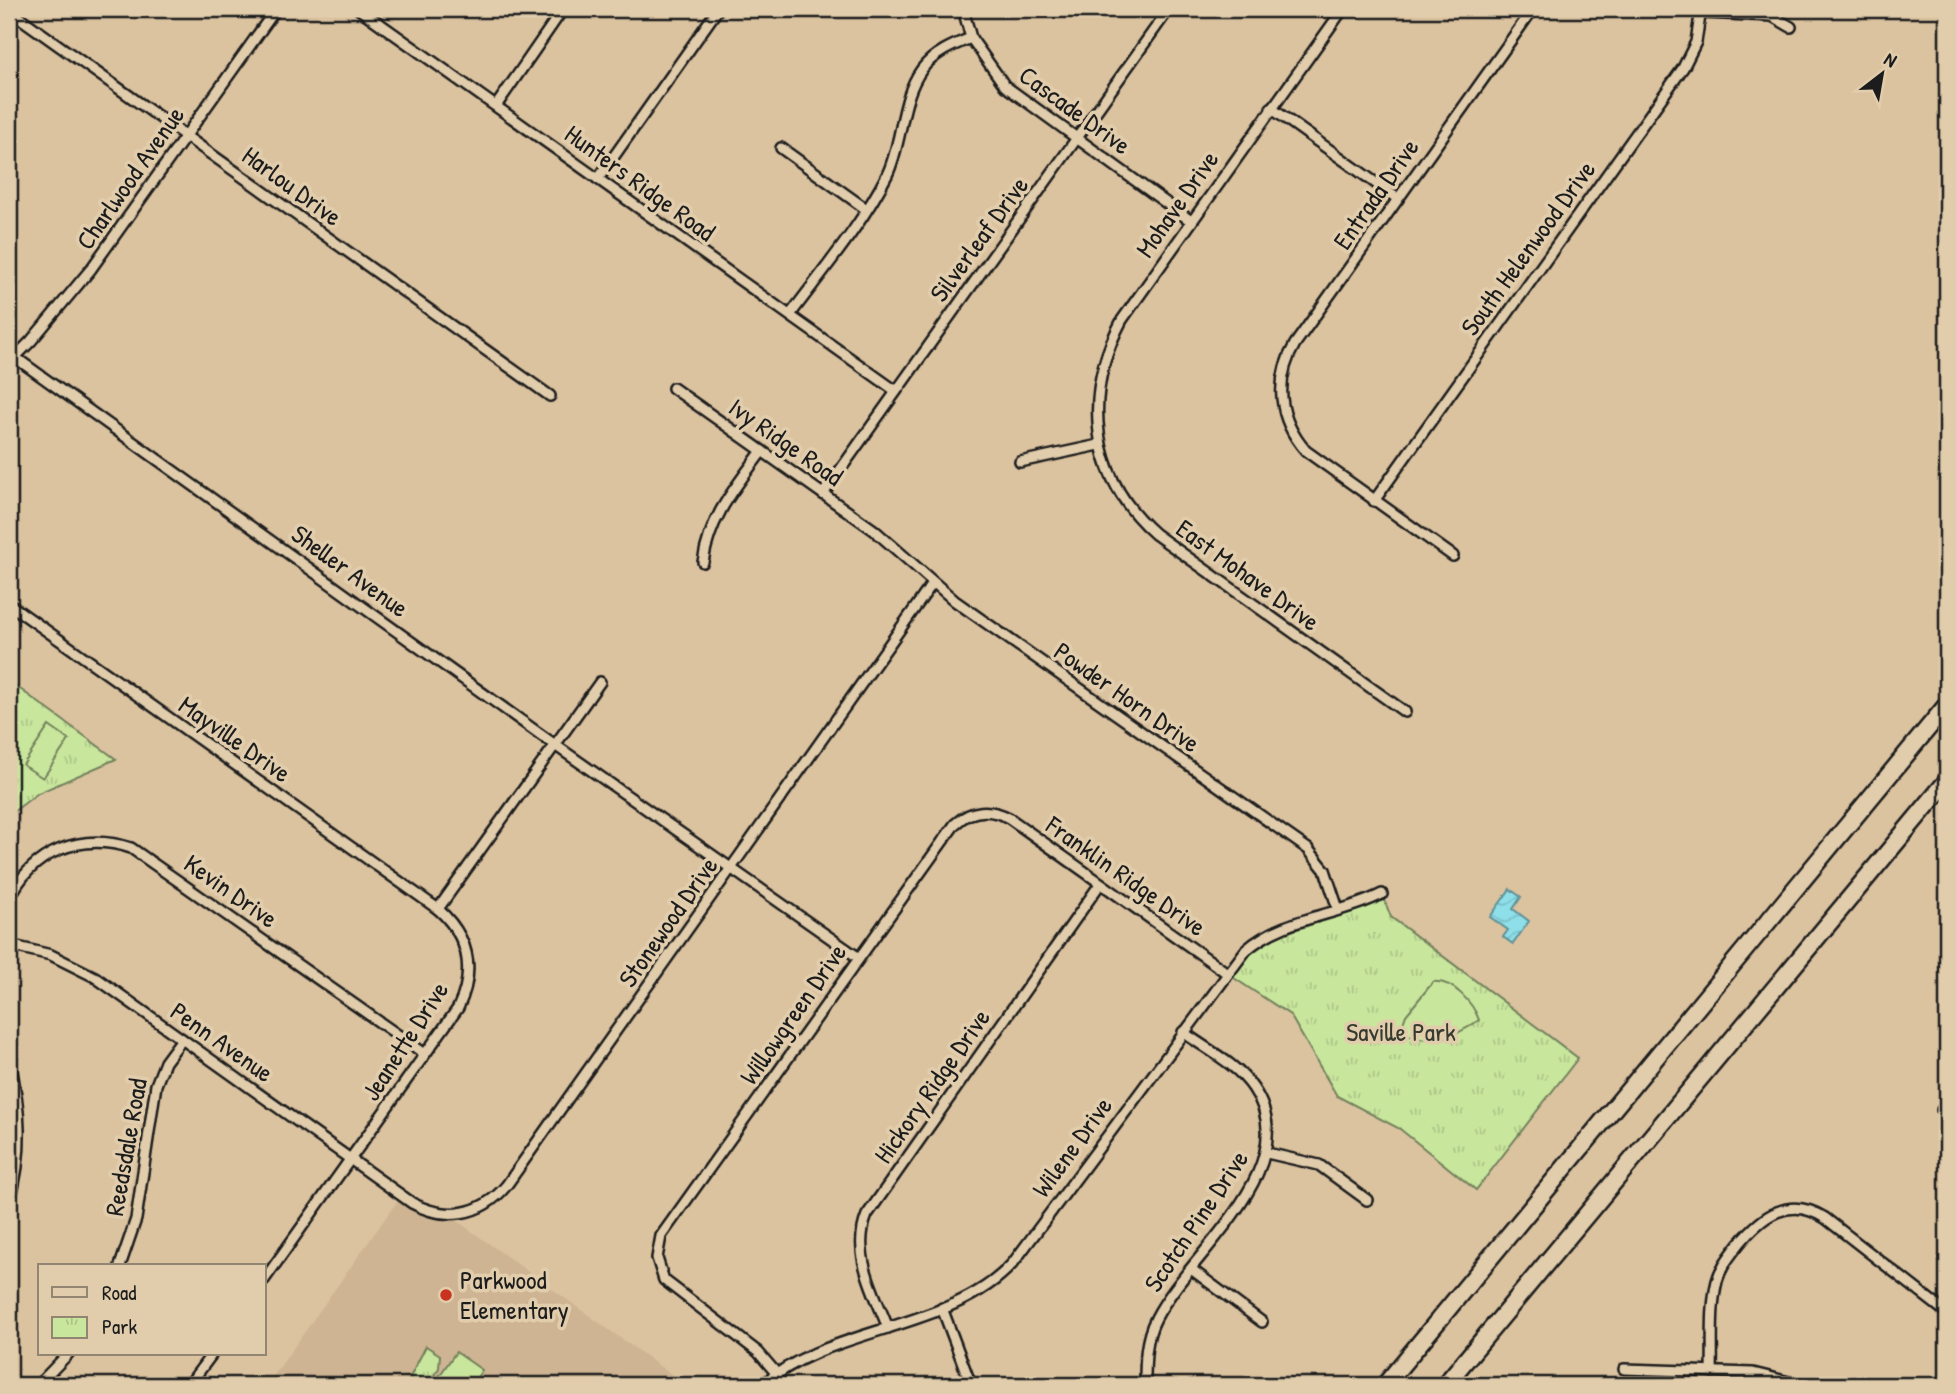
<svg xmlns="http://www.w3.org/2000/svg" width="1956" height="1394" viewBox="0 0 1956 1394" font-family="'Patrick Hand',sans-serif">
	<defs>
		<pattern id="park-tufts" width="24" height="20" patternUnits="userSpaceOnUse" patternTransform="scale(1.75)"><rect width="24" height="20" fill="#c9e69d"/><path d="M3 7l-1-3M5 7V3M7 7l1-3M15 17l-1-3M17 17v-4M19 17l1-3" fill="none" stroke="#acc587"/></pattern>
		<pattern id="water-waves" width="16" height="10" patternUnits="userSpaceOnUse" patternTransform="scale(1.75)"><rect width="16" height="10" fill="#8edfe9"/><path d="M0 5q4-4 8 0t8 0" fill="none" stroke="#7abfc7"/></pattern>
	</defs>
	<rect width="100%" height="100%" fill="#dcc3a0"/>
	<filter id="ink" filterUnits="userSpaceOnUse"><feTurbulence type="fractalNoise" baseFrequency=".0143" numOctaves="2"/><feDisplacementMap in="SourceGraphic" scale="14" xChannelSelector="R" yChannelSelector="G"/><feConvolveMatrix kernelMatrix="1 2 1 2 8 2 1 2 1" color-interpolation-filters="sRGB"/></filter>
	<g filter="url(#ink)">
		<!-- built -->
		<path fill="#ceb492" d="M401,1196L449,1215L672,1375L665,1385H267Z"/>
		<!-- park -->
		<g fill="url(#park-tufts)" stroke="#72815c" stroke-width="2">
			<path d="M9,681L116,759L38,793L9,815Z"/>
			<path d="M1383,897L1391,917L1578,1058L1476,1190L1400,1129L1337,1096L1290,1015L1231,976C1270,920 1329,926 1383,897Z"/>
			<path d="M426,1346L440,1355L439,1368L428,1385H406Z"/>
		</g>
		<!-- pitch -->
		<g fill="#c9e69d" stroke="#72815c" stroke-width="2">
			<path d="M49,726L69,740L43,778L23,765Z"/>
			<path d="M1433,982C1453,980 1473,1003 1479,1020C1453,1039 1430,1045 1400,1032L1406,1015Z"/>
			<path d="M456,1352L482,1370L472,1385H433Z"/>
		</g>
		<!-- water -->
		<path fill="url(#water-waves)" stroke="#609197" stroke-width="2" d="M1510,889L1521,897L1513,909L1529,921L1513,944L1503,937L1508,930L1490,917Z"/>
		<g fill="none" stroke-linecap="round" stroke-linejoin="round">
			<defs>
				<g id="street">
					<path d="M359,9L896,391"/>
					<path d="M963,9L971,38L1005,86L1191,221"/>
					<path d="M1343,9L1122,320C1082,395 1090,477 1155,534L1405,712"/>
					<path d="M9,10L550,396"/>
					<path d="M1701,13L1772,16L1791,27"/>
					<path d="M496,106L563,9"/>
					<path d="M1271,108L1398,199"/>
					<path d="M781,148L866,209"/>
					<path d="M598,179L718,9"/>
					<path d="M790,315C822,272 863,223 887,175C903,142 900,99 922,69C934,53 953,45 971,38"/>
					<path d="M9,353L555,745L859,958"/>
					<path d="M9,363L31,341L91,269L276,9"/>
					<path d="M673,388L874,530L955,601L1308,849L1325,870L1338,909"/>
					<path d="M1020,462L1099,445"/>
					<path d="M823,494L1169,9"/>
					<path d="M1374,501L1683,68L1696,42L1701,9"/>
					<path d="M1453,556L1306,451C1278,419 1274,380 1295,344L1533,9"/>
					<path d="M703,562C710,516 735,488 762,451"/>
					<path d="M9,604L438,909C469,937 476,970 458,1008L264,1280"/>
					<path d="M9,900C31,851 81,832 131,848L425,1054"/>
					<path d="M438,909L600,682"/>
					<path d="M9,945L51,955L95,977L412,1203C445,1221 481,1216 506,1186L932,584"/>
					<path d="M9,1059C21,1109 24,1153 9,1204"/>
					<path d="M1942,1110L1947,1115"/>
					<path d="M1267,1153L1319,1165L1367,1200"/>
					<path d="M120,1266L136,1219L156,1085L165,1062L182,1039"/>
					<path d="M1191,1269L1262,1322"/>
					<path d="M942,1308L971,1385"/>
					<path d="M888,1328C874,1291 851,1254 867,1215L1100,884"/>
					<path d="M1624,1369L1753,1373L1801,1385"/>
					<path d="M1712,1372C1713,1343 1710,1309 1717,1281C1721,1266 1730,1256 1739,1244C1762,1216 1789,1195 1825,1218L1947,1313"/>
					<path d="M777,1374L758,1352L664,1280L657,1258L661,1236L955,824C971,809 990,808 1009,818L1227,973"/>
					<path d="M38,1385L68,1354"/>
					<path d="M189,1385L212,1354"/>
					<path d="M763,1385C828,1326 952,1331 1013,1263L1246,950C1285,916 1337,917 1382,894"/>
					<path d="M1145,1385C1145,1361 1145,1339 1156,1318C1190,1252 1308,1167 1253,1088C1237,1064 1206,1049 1183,1032"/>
				</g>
				<g id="highway">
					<path d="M1385,1385L1947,705"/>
					<path d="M1445,1385L1947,781"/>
				</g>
			</defs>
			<!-- street casing -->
			<use href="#street" stroke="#1c1c1c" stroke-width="14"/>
			<!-- highway casing -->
			<use href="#highway" stroke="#1c1c1c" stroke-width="21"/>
			<!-- street -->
			<use href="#street" stroke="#e1cdac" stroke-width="9"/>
			<!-- highway -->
			<use href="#highway" stroke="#e1cdac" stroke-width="16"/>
		</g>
	</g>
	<!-- markers -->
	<circle fill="#c8321e" stroke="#e1cdac" stroke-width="2.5" cx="446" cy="1295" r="7"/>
	<g text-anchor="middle" stroke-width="7" stroke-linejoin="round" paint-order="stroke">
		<!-- street labels -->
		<g font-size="26" fill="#1c1c1c" stroke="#e1cdac">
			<text transform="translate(1075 110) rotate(36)" y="9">Cascade Drive</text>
			<text transform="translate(130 178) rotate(-55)" y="9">Charlwood Avenue</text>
			<text transform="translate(640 183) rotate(36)" y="9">Hunters Ridge Road</text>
			<text transform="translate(292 186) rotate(36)" y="9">Harlou Drive</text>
			<text transform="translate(1376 194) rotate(-55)" y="9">Entrada Drive</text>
			<text transform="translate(1177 204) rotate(-55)" y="9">Mohave Drive</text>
			<text transform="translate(979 239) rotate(-54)" y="9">Silverleaf Drive</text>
			<text transform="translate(1528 248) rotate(-54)" y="9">South Helenwood Drive</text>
			<text transform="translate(786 442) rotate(35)" y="9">Ivy Ridge Road</text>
			<text transform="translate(350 571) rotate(36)" y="9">Sheller Avenue</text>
			<text transform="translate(1248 575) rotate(36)" y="9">East Mohave Drive</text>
			<text transform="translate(1127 697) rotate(35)" y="9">Powder Horn Drive</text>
			<text transform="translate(235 739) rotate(35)" y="9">Mayville Drive</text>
			<text transform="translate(1126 876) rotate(35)" y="9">Franklin Ridge Drive</text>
			<text transform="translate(231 891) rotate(35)" y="9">Kevin Drive</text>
			<text transform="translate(668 922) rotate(-55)" y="9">Stonewood Drive</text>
			<text transform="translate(793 1014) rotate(-55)" y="9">Willowgreen Drive</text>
			<text transform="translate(405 1041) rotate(-57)" y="9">Jeanette Drive</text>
			<text transform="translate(222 1042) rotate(35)" y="9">Penn Avenue</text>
			<text transform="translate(932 1086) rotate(-55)" y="9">Hickory Ridge Drive</text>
			<text transform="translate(126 1147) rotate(-80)" y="9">Reedsdale Road</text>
			<text transform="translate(1072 1147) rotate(-54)" y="9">Wilene Drive</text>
			<text transform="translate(1196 1221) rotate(-56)" y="9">Scotch Pine Drive</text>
		</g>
		<!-- park labels -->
		<g font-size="26" fill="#363a2f" stroke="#e1cdac">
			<text x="1401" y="1041">Saville Park</text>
		</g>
		<!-- poi labels -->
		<g font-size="26" fill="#1c1c1c" stroke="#e1cdac" text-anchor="start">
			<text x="460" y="1289">Parkwood<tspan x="460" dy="30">Elementary</tspan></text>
		</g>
	</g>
	<!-- margin -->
	<rect width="1956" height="1394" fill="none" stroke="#e1cdac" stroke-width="35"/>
	<rect x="18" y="18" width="1921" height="1359" fill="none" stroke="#1c1c1c" stroke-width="2.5" filter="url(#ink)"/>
	<!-- legend -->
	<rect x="38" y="1264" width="228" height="91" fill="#e1cdac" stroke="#928672" stroke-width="2"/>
	<rect x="52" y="1287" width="35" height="10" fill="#e1cdac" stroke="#928672" stroke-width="2"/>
	<text x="102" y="1300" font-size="21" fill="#1c1c1c">Road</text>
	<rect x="52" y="1317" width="35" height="21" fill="url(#park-tufts)" stroke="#928672" stroke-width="2"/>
	<text x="102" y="1334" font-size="21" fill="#1c1c1c">Park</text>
	<!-- north arrow -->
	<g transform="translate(1882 74) rotate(31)" stroke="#e1cdac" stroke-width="5" paint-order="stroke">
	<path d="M0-5L12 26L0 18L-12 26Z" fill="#1c1c1c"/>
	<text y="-10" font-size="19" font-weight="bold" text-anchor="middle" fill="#1c1c1c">N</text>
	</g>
</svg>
